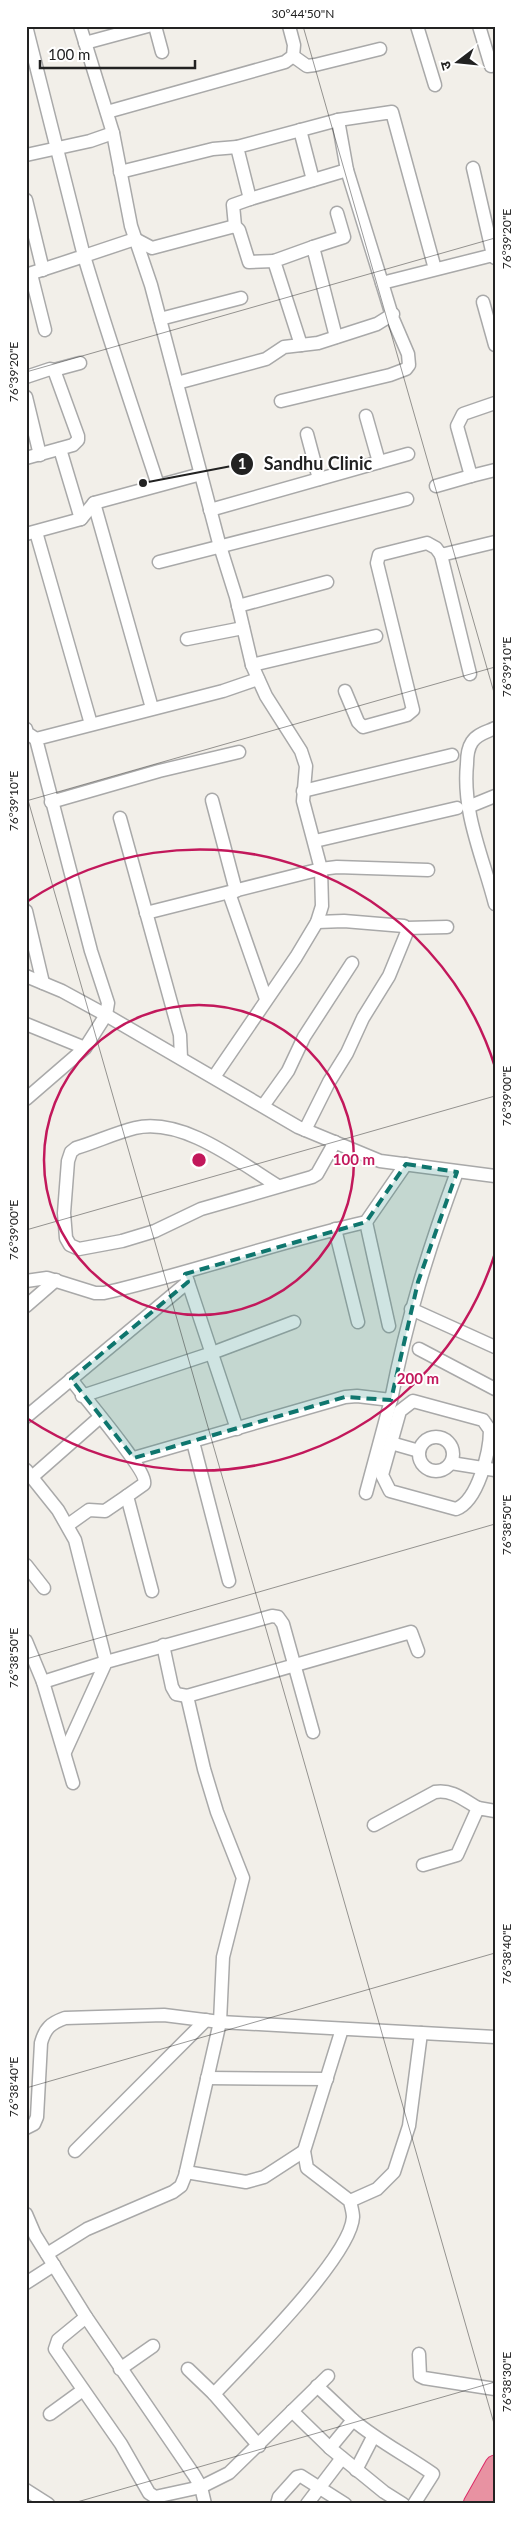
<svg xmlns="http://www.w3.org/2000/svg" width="521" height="2530" viewBox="0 0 521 2530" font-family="Lato,'Noto Sans Devanagari',sans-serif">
	<rect width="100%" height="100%" fill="#f2efe9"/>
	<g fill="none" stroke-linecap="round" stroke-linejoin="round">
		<defs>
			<g id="minor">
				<path d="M80,26L113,133L131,226L151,285L219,543L236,597L252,665L266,696L301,751L306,766L303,801L321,869L322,906L317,922L296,957L214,1077"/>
				<path d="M155,26L162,52"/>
				<path d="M417,26L435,85"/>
				<path d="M479,26L491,66"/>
				<path d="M85,43L148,26"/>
				<path d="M293,56L307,66L315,65L380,49"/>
				<path d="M107,112L285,62L293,56L294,45L289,26"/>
				<path d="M338,120L347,170"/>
				<path d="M300,130L313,180"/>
				<path d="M26,155L90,141L113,133"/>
				<path d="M473,168L493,255"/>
				<path d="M120,172L213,149L237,147"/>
				<path d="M250,199L233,205L235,226L239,230L249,262L274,261"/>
				<path d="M26,200L43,270"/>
				<path d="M313,247L344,237L337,213"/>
				<path d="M435,269L392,112L338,120L237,147L250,199L347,170L382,283L493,255L495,258"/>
				<path d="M31,274L45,330"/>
				<path d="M26,275L84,256L26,26"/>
				<path d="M483,302L495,345"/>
				<path d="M160,319L241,298"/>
				<path d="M301,345L274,261L313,247L336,337"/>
				<path d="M54,370L80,363"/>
				<path d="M26,377L50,369L54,370L78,436V440L73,445L26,458"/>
				<path d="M177,383L266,359L284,347L318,343L377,324L393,314"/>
				<path d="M26,397L40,455"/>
				<path d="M281,401L390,375L406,369L409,365L408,354L393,319L382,283"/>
				<path d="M495,403L463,414L457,426L471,476L495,470"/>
				<path d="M366,416L379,462"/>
				<path d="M307,434L319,479"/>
				<path d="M60,449L81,519"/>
				<path d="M158,485C133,409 107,333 84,256L135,239L152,248L235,226"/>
				<path d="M436,486L471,476"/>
				<path d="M94,503L152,708"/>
				<path d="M210,510L408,454"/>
				<path d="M36,532L91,724"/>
				<path d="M26,534L81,519L94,503L201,474"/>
				<path d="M441,555L470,674"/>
				<path d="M159,562L407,499"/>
				<path d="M238,606L327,582"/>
				<path d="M187,639L243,628"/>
				<path d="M252,665L376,636"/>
				<path d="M345,691L358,722L363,727L407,715L413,710L377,563L379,555L427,543L436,548L441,555L495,542"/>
				<path d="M495,728C487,732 477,734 472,742C468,748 467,757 467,764C462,813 483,857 495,904"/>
				<path d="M26,729L27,733L36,739"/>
				<path d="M303,791L452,755"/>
				<path d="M212,800L236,891"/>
				<path d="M51,802L159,771L239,752"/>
				<path d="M468,807L495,796"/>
				<path d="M120,818L180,1035L181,1058"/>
				<path d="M315,841L457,808"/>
				<path d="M229,893L266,999"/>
				<path d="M26,911L43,983"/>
				<path d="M146,913L321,869L337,867L428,870"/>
				<path d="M406,928L447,927"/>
				<path d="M26,976L62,991L106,1015L298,1127L380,1161L495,1176"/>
				<path d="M26,1024L85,1048"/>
				<path d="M26,1099L85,1048L106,1015L108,1003L91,951L36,739L223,691L258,679"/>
				<path d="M263,1106L288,1071L304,1037L352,963"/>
				<path d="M305,1130L329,1082L347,1053L363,1018L389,976L407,932L404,926L344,921L317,922"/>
				<path d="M278,1186C239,1162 183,1117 135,1128C115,1133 96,1142 76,1148L71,1152L68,1161L64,1213L66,1238L70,1245L79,1249L122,1241L155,1231L201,1209L312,1177L317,1174L335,1142"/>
				<path d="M366,1222L389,1326"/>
				<path d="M335,1229L358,1322"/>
				<path d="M186,1276L237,1429"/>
				<path d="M26,1281L47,1278L95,1293H104C192,1273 277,1242 366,1222L406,1164"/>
				<path d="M26,1306L56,1280"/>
				<path d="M411,1309L495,1347"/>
				<path d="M419,1349L495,1389"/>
				<path d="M71,1379C82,1395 149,1472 144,1484L127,1496L152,1591"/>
				<path d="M82,1396L212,1353L294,1322"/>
				<path d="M413,1401L483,1420L490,1430C490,1451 478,1501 456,1509L390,1491L382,1475L400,1411Z"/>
				<path d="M26,1417L188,1282"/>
				<circle cx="436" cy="1454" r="17"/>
				<path d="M193,1442L229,1581"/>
				<path d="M391,1443L419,1451"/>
				<path d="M134,1458L345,1397L357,1396L391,1400C407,1318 428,1250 457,1172"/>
				<path d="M451,1463L495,1470"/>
				<path d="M26,1470L58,1510L75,1540L106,1662L43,1682"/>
				<path d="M32,1477L99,1418"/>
				<path d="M366,1493L391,1400"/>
				<path d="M68,1525L89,1510L105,1511L127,1496"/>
				<path d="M26,1565L44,1588"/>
				<path d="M26,1641L43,1682L73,1783"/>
				<path d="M163,1645L172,1687L176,1694L187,1696L411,1632L418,1651"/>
				<path d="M65,1752L106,1662L272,1616L278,1617L283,1624L313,1732"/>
				<path d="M374,1825L435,1792C452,1789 464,1800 478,1808"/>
				<path d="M423,1865L457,1855L478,1808L495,1811"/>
				<path d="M207,2078L327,2079"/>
				<path d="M26,2128L34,2124L37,2117L41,2043C45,2028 51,2023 65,2018L164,2015L220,2022L495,2037"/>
				<path d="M75,2151L206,2020"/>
				<path d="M186,2172L246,2182L264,2177L304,2151"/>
				<path d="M350,2201L377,2189L394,2172L409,2126L421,2033"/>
				<path d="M26,2214L35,2235L86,2317L194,2475L201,2487L205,2504"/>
				<path d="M47,2254L87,2229L173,2192L181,2186L185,2176L220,2022L223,1957L243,1878L217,1812L204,1769L187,1696"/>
				<path d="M26,2283L54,2265"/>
				<path d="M86,2317L58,2340L55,2349L121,2444L149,2493L155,2497L201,2487L229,2473L328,2376"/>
				<path d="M419,2354L420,2376L424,2378L495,2389"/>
				<path d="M120,2369L153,2346"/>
				<path d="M188,2369L214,2394L259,2446"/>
				<path d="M317,2386L353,2420"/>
				<path d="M214,2394C244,2362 351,2257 353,2217C353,2212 351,2206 350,2201L307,2168L304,2151L342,2029"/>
				<path d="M292,2411L330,2448"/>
				<path d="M50,2414L83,2390"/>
				<path d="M356,2470L373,2437"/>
				<path d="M26,2490L48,2504"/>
				<path d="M277,2504L279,2497L297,2477L301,2476L345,2504"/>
				<path d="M307,2504L342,2458"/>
				<path d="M403,2504L384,2492L330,2448L353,2420C378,2441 406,2455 433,2474L414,2504"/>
			</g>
			<g id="highway">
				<path d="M473,2504L495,2465"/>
				<path d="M490,2504L495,2494"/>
			</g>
		</defs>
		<!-- minor casing -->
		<use href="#minor" stroke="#a9a9a9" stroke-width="15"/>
		<!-- highway casing -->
		<use href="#highway" stroke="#dc2a67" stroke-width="21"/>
		<!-- minor -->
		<use href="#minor" stroke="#fff" stroke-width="12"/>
		<!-- highway -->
		<use href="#highway" stroke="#e892a2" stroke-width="19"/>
	</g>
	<!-- marked area -->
	<path fill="#0f766e" fill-opacity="0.2" stroke="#0f766e" stroke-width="4" stroke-dasharray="10 6" stroke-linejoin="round" d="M406,1164L457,1172L418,1282L391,1400L345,1397L134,1458L71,1379L188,1282L185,1274L366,1222Z"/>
	<!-- ticks -->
	<path fill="none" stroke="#222" stroke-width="1" stroke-opacity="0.45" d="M303,26L495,696M26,372L495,238M26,793L495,2427M26,801L495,667M26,1230L495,1096M26,1659L495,1524M26,2088L495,1953M70,2504L495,2382"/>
	<!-- distance rings -->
	<g fill="none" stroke="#c2185b" stroke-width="2.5">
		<circle cx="199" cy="1160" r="155"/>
		<path d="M495 1253A310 310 0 0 1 28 1419M28 901A310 310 0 0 1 495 1067"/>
	</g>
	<circle cx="199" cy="1160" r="8" fill="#c2185b" stroke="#fff" stroke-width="2.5"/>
	<g font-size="15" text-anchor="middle" font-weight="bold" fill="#c2185b" stroke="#fff" stroke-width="4" stroke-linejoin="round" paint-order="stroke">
		<text x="354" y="1165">100 m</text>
		<text x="418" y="1384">200 m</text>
	</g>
	<!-- callouts -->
	<path fill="none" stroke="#222" stroke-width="2" d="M143 483L242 464"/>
	<g fill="#222" stroke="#fff" stroke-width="2">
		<circle cx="143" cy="483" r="5"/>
		<circle cx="242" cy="464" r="12"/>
	</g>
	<g font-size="15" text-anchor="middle" font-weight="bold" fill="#fff">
		<text x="242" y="469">1</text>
	</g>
	<g font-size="18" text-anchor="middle" font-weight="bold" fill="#222" stroke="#fff" stroke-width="4" stroke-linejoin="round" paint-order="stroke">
		<text x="318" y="470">Sandhu Clinic</text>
	</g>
	<!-- border -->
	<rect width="521" height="2530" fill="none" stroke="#ffffff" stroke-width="55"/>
	<!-- north arrow -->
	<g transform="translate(458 62) rotate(254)" stroke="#ffffff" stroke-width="4" paint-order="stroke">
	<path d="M0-4L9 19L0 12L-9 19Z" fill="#222222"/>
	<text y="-8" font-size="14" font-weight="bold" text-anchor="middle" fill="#222222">उ</text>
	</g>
	<!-- scale -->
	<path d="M40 60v8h155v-8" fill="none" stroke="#222222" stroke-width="2.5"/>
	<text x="48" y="60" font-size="15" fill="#222222" stroke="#ffffff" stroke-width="4" paint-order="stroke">100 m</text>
	<rect x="28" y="28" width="466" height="2474" fill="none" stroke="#222" stroke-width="2"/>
	<g font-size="12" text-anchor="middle" fill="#222">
		<text x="303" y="18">30°44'50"N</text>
		<text transform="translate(507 239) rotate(-90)" y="4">76°39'20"E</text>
		<text transform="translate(14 372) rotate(-90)" y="4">76°39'20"E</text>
		<text transform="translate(507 667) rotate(-90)" y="4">76°39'10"E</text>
		<text transform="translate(14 801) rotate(-90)" y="4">76°39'10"E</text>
		<text transform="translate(507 1096) rotate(-90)" y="4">76°39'00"E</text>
		<text transform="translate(14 1230) rotate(-90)" y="4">76°39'00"E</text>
		<text transform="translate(507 1525) rotate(-90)" y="4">76°38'50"E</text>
		<text transform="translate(14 1658) rotate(-90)" y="4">76°38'50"E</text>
		<text transform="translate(507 1954) rotate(-90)" y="4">76°38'40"E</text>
		<text transform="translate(14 2087) rotate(-90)" y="4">76°38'40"E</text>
		<text transform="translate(507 2382) rotate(-90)" y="4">76°38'30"E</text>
	</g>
</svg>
